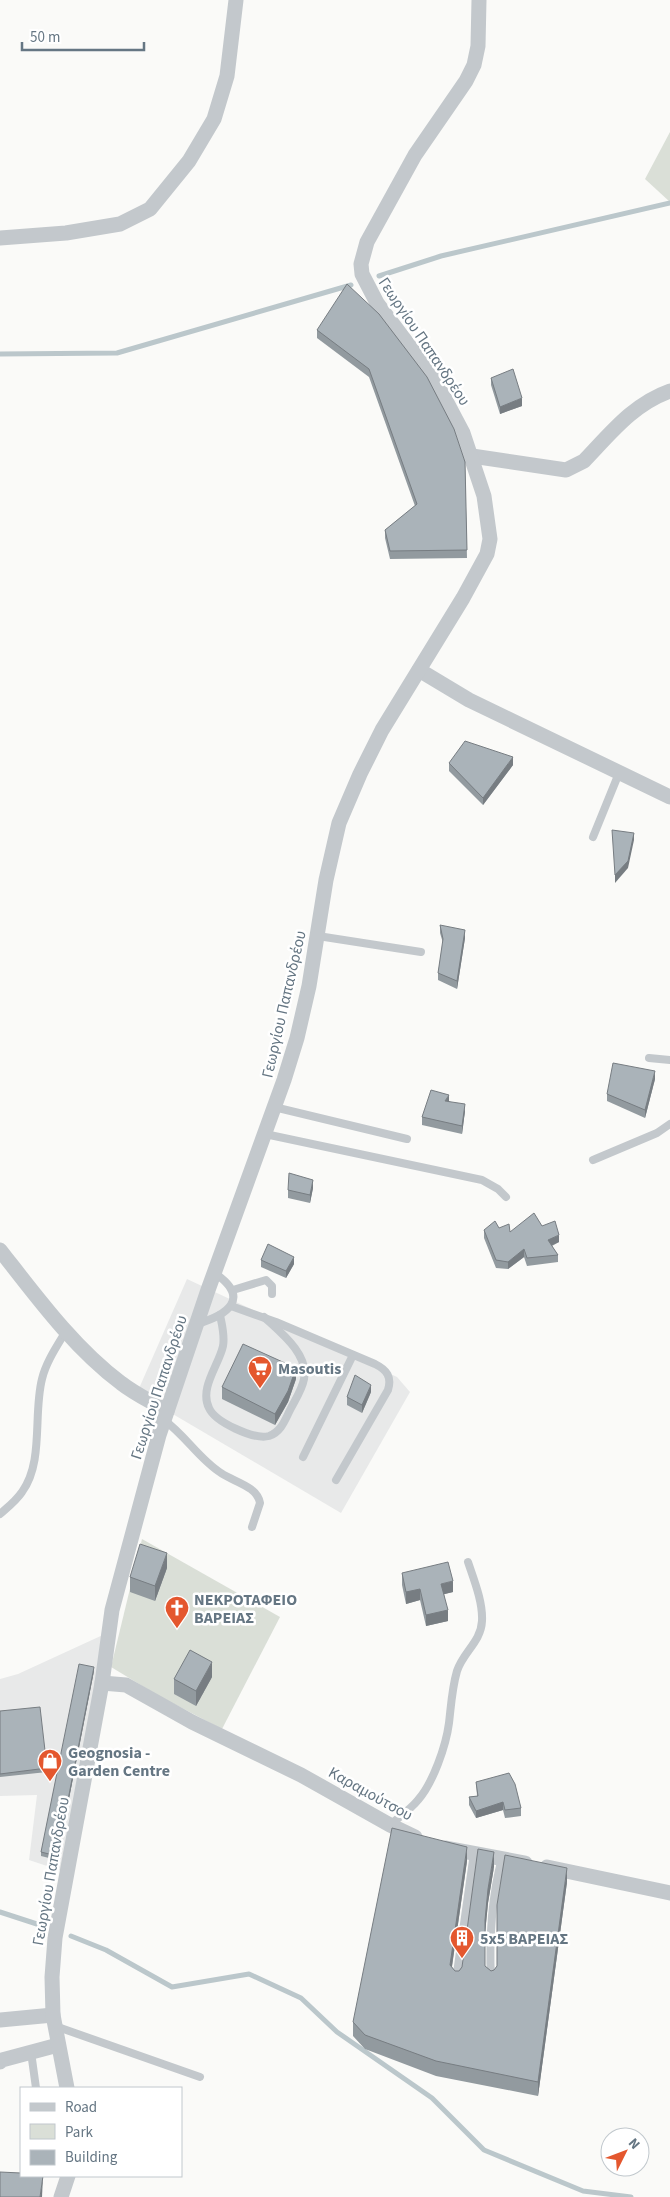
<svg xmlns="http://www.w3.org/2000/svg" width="670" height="2197" viewBox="0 0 670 2197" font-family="'Source Sans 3',sans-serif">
	<rect width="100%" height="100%" fill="#fafaf8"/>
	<!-- built -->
	<g fill="#e8e9e9">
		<path d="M187,1279L397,1377L410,1392L341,1513L137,1393Z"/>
		<path d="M105,1634L62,1871L29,1860L37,1795L0,1796V1679L18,1674Z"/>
	</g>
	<!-- green -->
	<g fill="#dadfd7">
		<path d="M670,132V202L645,179Z"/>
		<path d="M142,1539L280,1617L222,1729L159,1696L111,1667Z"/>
	</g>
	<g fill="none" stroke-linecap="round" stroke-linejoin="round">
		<!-- stream -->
		<g stroke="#bbc7cb" stroke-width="5">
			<path d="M379,276L441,256L670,203"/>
			<path d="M0,354L117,353L351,285"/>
			<path d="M0,1912L43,1926"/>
			<path d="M71,1936L106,1950L172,1987L249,1974L301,1998L337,2032L432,2098L484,2150L583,2191L631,2197"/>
		</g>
		<!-- service -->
		<g stroke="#c3c8cc" stroke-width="8">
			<path d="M593,837L619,773"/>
			<path d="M318,936L421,952"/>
			<path d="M649,1058L670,1060"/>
			<path d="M274,1107L407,1139"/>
			<path d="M265,1134L482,1180L498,1189L506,1197"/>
			<path d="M593,1160L657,1133L670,1124"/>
			<path d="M233,1290L266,1280L272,1286V1294"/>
			<path d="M231,1306L276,1322L375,1364C387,1370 392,1377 388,1390L336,1480"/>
			<path d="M220,1315C222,1325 225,1336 223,1346C219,1365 199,1388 209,1408C215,1422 254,1440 269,1436C281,1432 285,1420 290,1410C295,1400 302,1390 304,1379C309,1354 280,1332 264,1317"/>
			<path d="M197,1324C227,1315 251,1299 216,1274"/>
			<path d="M164,1420C186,1436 199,1459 221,1473C234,1482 257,1486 260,1503L252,1527"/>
			<path d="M303,1457L353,1355"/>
			<path d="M0,1514C8,1507 16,1501 22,1492C44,1462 33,1414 42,1379C46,1362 57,1346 66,1331"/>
			<path d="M390,1825C399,1817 410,1810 418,1800C433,1783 446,1746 449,1723C451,1706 452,1688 457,1671C463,1652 481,1642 482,1621C483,1602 474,1580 468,1562"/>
			<path d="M456,1980L474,1853"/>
			<path d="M491,1980C489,1938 491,1899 502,1858"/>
			<path d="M55,2026L200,2077"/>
			<path d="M31,2052L36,2088"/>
		</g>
		<!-- minor -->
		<g stroke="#c3c8cc" stroke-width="15">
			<path d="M0,238L66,233L120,224L150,209L189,161L214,119L227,76L236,0"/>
			<path d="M472,456L566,470L584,461C610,434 633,404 670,391"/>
			<path d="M419,670L469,700L670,797"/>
			<path d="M0,1250C36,1296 74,1348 121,1383C135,1394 152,1402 167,1411"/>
			<path d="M102,1683L126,1685L192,1722L301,1775L390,1825L415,1837"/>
			<path d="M446,1848L525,1863"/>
			<path d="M547,1867L670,1893"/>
			<path d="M0,2020L53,2015"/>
			<path d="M0,2062L2,2060L58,2045"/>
			<path d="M67,2088L53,2015L52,1977L55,1938L102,1683L112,1610L159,1435L208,1290L284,1080L297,1038L309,986L326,880L339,823L360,774L382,730L463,598L487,554L490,539L484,496L463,433L435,380L377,303L362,274L361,264L367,242L415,155L466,81L474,65L478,46L479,0"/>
			<path d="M61,2197L68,2176"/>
		</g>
	</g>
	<!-- wall -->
	<g fill="#929a9f">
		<path d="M379,314L465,462L467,558L390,559L385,538V530L415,506L369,377L317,338V330Z"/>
		<path d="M491,378L522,406L500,414L491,385Z"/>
		<path d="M449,763L513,765L483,805L449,771Z"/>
		<path d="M440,925L465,938L457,989L438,980V973L443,943L440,933Z"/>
		<path d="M655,1079L645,1118L607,1101V1094Z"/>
		<path d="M449,1101L465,1111L462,1134L422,1125V1117Z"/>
		<path d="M313,1188L310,1203L288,1198V1190Z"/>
		<path d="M542,1226L559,1242L552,1246L558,1255V1262L527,1266L524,1257L508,1269L496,1268L484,1238V1230L499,1228L510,1232Z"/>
		<path d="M261,1260L294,1264L286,1278L261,1267Z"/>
		<path d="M296,1379L288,1402L275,1425L222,1399V1387Z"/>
		<path d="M371,1392L362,1413L347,1405V1397Z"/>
		<path d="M167,1568L155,1601L130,1592V1577Z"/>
		<path d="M402,1573L453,1592L444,1594L448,1621L426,1626L420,1600L406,1604L402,1585Z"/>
		<path d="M94,1671L57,1860L41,1856V1852Z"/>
		<path d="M212,1677L196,1706L174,1694V1679Z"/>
		<path d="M0,1711L47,1768V1772L0,1777Z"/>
		<path d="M476,1782L521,1808V1816L505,1818L503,1810L476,1818L469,1805V1797L477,1796Z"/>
		<path d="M467,1861L452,1967L455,1971H459L462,1967L494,1867L488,1903L485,1933V1966L491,1971L494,1970L567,1882L538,2096L436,2076L365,2049L353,2036V2022Z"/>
	</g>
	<!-- shaded-wall -->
	<g fill="#777d82">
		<path d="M522,398V406L500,414V407Z"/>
		<path d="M513,757V765L483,805V798Z"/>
		<path d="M634,833V840L628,868L615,883V875Z"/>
		<path d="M465,930V938L457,989V981Z"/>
		<path d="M655,1071V1079L645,1118V1110Z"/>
		<path d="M449,1095V1102L445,1101Z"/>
		<path d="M465,1104V1111L462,1134V1126Z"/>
		<path d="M313,1180V1188L310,1203V1195Z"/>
		<path d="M559,1235V1242L548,1247V1240Z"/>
		<path d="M524,1249V1257L508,1269V1262Z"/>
		<path d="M294,1257V1264L286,1278V1271Z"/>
		<path d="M296,1368V1379L288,1402L275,1425V1414Z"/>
		<path d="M371,1385V1392L362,1413V1405Z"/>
		<path d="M167,1553V1568L155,1601V1586Z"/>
		<path d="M453,1581V1592L441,1595V1584Z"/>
		<path d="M420,1589V1600L406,1604V1592Z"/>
		<path d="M448,1610V1621L426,1626V1615Z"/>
		<path d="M212,1662V1677L196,1706V1691Z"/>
		<path d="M94,1667V1671L57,1860V1856Z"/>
		<path d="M503,1802V1810L476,1818V1811Z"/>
		<path d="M467,1847V1861L450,1979V1965Z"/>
		<path d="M494,1852V1867L488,1903L485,1934V1920L488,1889Z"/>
		<path d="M567,1868V1882L538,2096V2082Z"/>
		<path d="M43,2176L42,2197H40Z"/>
	</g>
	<!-- building -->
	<g fill="#aab3b9" stroke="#777d82">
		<path d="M347,284L379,314L427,377L454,429L465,462L467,550L390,551L385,530L417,504L369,369L317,330Z"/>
		<path d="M513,369L522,398L500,407L491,378Z"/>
		<path d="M465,741L513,757L483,798L449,763Z"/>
		<path d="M612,830L634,833L628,861L615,875Z"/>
		<path d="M440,925L465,930L457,981L438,973L443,939Z"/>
		<path d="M613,1063L655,1071L645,1110L607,1094Z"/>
		<path d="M431,1090L449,1095L445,1101L465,1104L462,1126L422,1117Z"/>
		<path d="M289,1173L313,1180L310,1195L288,1190Z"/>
		<path d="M534,1213L542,1226L555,1221L559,1235L548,1240L558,1255L527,1258L524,1249L508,1262L496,1260L484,1230L495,1221L499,1228L509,1224L510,1232Z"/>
		<path d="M268,1244L294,1257L286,1271L261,1260Z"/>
		<path d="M243,1344L296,1368L288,1391L275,1414L222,1387Z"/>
		<path d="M355,1375L371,1385L362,1405L347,1397Z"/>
		<path d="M140,1544L167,1553L155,1586L130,1577Z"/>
		<path d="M448,1562L453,1581L441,1584L448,1610L426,1615L420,1589L406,1592L402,1573Z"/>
		<path d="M190,1650L212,1662L196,1691L174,1679Z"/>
		<path d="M79,1664L94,1667L57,1856L41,1852Z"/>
		<path d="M40,1707L47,1768L0,1774V1711Z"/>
		<path d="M509,1773L515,1784L521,1808L505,1810L503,1802L476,1811L469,1797L478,1796L476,1782Z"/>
		<path d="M392,1828L467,1847L450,1965L455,1971H459L462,1967L478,1849L494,1852L488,1889L485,1920V1966L491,1971L494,1970L497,1966V1905L505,1855L567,1868L538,2082L436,2061L365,2035L353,2022Z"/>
		<path d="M0,2172L21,2173V2176H43L40,2197H0Z"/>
	</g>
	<!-- icons -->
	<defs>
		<symbol id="supermarket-pin" viewBox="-11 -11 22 30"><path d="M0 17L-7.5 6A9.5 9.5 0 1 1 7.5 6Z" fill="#e4572e" stroke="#fff"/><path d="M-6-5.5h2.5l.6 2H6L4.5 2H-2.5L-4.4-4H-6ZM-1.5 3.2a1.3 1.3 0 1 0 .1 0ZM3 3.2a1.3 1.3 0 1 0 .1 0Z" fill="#fff"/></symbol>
		<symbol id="church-pin" viewBox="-11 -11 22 30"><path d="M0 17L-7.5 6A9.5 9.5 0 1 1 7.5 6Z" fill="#e4572e" stroke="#fff"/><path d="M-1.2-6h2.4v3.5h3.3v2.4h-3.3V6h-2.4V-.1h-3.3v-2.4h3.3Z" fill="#fff"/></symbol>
		<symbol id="shop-pin" viewBox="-11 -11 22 30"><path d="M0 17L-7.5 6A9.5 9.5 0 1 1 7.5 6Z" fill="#e4572e" stroke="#fff"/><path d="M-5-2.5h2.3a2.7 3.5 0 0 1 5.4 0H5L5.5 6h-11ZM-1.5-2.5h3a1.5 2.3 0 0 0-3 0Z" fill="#fff"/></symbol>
		<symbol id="building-pin" viewBox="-11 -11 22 30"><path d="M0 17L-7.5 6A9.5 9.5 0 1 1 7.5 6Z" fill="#e4572e" stroke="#fff"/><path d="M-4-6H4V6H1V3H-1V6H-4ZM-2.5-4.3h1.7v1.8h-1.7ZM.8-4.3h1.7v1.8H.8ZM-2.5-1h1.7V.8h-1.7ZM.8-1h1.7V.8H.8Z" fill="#fff"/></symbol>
	</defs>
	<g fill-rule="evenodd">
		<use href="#supermarket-pin" x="246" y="1354" width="28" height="38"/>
		<use href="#church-pin" x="163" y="1594" width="28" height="38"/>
		<use href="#shop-pin" x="36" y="1747" width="28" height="38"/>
		<use href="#building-pin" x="448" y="1924" width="28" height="38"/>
	</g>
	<g text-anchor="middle" stroke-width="5" stroke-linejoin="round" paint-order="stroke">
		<!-- street labels -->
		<g font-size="16" fill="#657683" stroke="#fff">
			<text transform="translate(425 341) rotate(56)" y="6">Γεωργίου Παπανδρέου</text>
			<text transform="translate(283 1004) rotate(-77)" y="6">Γεωργίου Παπανδρέου</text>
			<text transform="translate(158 1387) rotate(-72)" y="6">Γεωργίου Παπανδρέου</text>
			<text transform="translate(371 1793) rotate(29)" y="6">Καραμούτσου</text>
			<text transform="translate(50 1871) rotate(-80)" y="6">Γεωργίου Παπανδρέου</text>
		</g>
		<!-- poi labels -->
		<g font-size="16" font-weight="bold" fill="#657683" stroke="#fff" text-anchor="start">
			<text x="278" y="1374">Masoutis</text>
			<text x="194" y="1605">ΝΕΚΡΟΤΑΦΕΙΟ<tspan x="194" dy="18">ΒΑΡΕΙΑΣ</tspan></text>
			<text x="68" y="1758">Geognosia -<tspan x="68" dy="18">Garden Centre</tspan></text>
			<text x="480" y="1944">5x5 ΒΑΡΕΙΑΣ</text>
		</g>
	</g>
	<!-- legend -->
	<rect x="20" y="2087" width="162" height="90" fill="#ffffff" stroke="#c1c8cd"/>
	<rect x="30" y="2103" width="25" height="8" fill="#c3c8cc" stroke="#c1c8cd"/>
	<text x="65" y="2112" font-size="15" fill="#657683">Road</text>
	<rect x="30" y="2124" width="25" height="15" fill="#dadfd7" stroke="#c1c8cd"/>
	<text x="65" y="2137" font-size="15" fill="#657683">Park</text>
	<rect x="30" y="2150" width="25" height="15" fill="#aab3b9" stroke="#c1c8cd"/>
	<text x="65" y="2162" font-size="15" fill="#657683">Building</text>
	<!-- north arrow -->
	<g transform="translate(625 2152) rotate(48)"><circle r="24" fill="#ffffff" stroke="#c1c8cd"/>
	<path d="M0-4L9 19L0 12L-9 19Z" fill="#e4572e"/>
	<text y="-8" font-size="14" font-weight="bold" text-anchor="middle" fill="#657683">N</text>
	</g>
	<!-- scale -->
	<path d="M22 42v8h122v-8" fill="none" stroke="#657683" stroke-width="2.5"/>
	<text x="30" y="42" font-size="15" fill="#657683" stroke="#ffffff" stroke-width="4" paint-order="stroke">50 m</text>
</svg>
